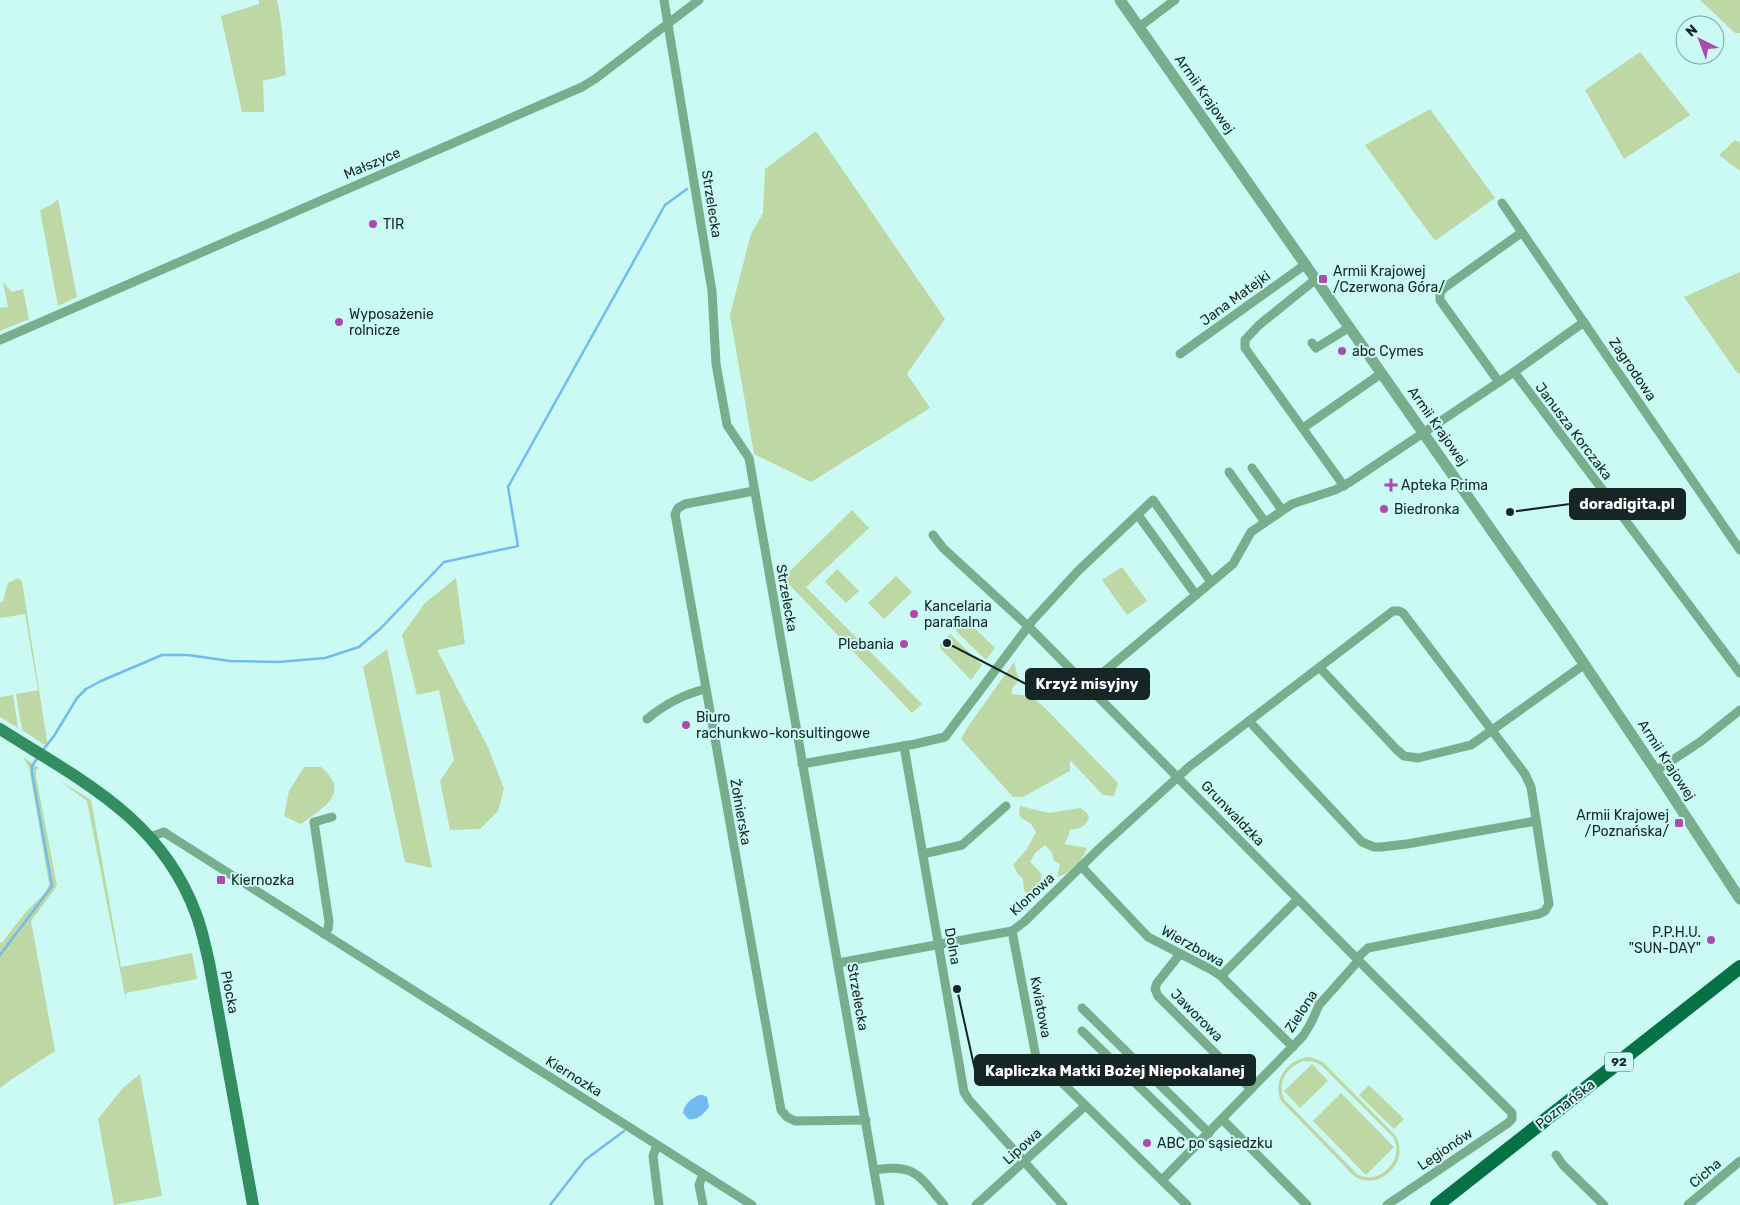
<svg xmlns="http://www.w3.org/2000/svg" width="1740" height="1205" viewBox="0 0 1740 1205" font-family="Rubik,sans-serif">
	<rect width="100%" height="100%" fill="#cbf9f3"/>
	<!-- green -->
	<g fill="#bed8a5" fill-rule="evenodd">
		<path d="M259,0H277C283,25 283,50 286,75L263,81L264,112H242L221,16L259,4Z"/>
		<path d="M1700,0H1740V33H1735Z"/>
		<path d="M1640,52L1690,115L1624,159L1585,90Z"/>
		<path d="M1430,109L1495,198L1435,241L1365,145Z"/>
		<path d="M816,131L945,319L907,374L930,408L811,482L754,454L730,315L751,234L763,213L765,169Z"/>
		<path d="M1735,140L1740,143V171L1719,155Z"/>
		<path d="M58,199L77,297L58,306L40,210L51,205Z"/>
		<path d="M1740,272V373L1738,374L1684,297Z"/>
		<path d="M3,282L12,292L23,289L29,319L0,331V308L8,307Z"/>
		<path d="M852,510L869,528L806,587L922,704L912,713L783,578Z"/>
		<path d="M1122,567L1147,601L1127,615L1102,580Z"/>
		<path d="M837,569L859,591L846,603L825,582Z"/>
		<path d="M896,576L912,592L884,619L868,603Z"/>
		<path d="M18,578L22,581L48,747L22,730L16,694L38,690L25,614L0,618V603L3,601L8,583Z"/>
		<path d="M456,578L465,644L437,650L488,747L504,789L498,811L480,829L450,830L440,781L454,760L439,690L417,695L402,635L425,603Z"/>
		<path d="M965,619L995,648L986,660L955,630Z"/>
		<path d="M950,634L982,665L971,680L940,648V644Z"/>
		<path d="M387,649L432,868L405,862L363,667Z"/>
		<path d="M1014,662L1019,680L1012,689V694L1031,696L1045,708L1118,783L1114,796L1103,795L1070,760V771L1023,797H1013L961,739L967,728Z"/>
		<path d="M13,695L18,728L0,717V697Z"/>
		<path d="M23,757L39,768L36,770V776L57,886L31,921L55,1051L9,1081L0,1088V942L2,943C10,932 18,921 27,911C34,903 46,895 49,884L29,767Z"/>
		<path d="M304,767H321C352,793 323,808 301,824L284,816L289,791Z"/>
		<path d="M59,780L91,800L121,967L192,953L197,979L126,993V1001L87,801Z"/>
		<path d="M1020,806L1049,813L1080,808L1087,813L1089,818C1085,827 1079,830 1070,829L1069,835L1064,844L1087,848C1083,860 1070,874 1057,877L1060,864L1054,861L1052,853L1045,845L1035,853L1030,862L1041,873C1041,885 1039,890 1028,895L1024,890L1023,879L1018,874L1013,865L1027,849L1036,832L1031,824L1020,817L1019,810Z"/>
		<path d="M1309,1057L1316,1059L1324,1063L1395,1135C1412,1161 1379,1193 1354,1176L1281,1101C1272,1081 1287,1059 1309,1057ZM1303,1061L1315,1062L1322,1066L1393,1137C1406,1159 1379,1187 1357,1174L1284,1099C1277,1082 1287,1067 1303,1061Z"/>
		<path d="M1312,1064L1328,1081L1300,1108L1284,1091Z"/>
		<path d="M140,1074L162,1196L114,1205L98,1119L123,1088Z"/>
		<path d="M1369,1085L1404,1119L1394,1129L1359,1095Z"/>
		<path d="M1341,1093L1394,1147L1366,1175L1313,1121Z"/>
	</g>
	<!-- water -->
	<path fill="#73baef" d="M699,1095H703L707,1097L709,1107C704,1114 697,1121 688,1119L683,1113C684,1104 691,1099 699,1095Z"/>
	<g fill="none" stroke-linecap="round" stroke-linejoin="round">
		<!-- stream -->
		<g stroke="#73baef" stroke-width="2.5">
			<path d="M43,750L54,736L77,698L86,689L101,681L162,655H188L230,661L279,662L325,658L359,647L381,628L444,562L518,546L508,487L665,205L687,189"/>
			<path d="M0,955L52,886L32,773V766L38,757"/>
			<path d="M550,1205L585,1160L624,1131"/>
		</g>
		<!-- minor -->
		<g stroke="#78ae8e" stroke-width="9">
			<path d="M664,0L712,291L716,364L727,425L749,458L880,1205"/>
			<path d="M1139,27L1175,0"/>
			<path d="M1502,203L1740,550"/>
			<path d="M1316,279L1259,325L1245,340V348L1344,486"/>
			<path d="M0,340L582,87L595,79L699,0"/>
			<path d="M1312,343L1316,348L1350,327"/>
			<path d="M1180,354L1306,264"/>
			<path d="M1514,372L1740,673"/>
			<path d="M1499,382L1440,300V293L1444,288L1521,233"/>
			<path d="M1303,428L1382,373"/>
			<path d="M1252,468L1282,510"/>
			<path d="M1229,472L1265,522"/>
			<path d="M754,491L685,504L678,508L675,514L781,1110L787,1117L795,1121L866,1120"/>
			<path d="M1138,515L1196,595"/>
			<path d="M933,535L943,548L1029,627L1373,975L1512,1113V1119L1508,1123L1387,1205"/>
			<path d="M1320,668L1396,749L1404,756L1418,758L1471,745L1585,664"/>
			<path d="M1087,686L1233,564L1251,532L1292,504L1335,490L1350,482L1514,372L1584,322"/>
			<path d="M647,719C665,704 682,695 705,689"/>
			<path d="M1249,721L1362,842L1374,847H1381L1407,844L1536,821"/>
			<path d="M904,746L964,1092L969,1100L1063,1205"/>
			<path d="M802,764L915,744L945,737L1033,620L1078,571L1153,500L1211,582"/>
			<path d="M1656,771L1700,742L1740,710"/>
			<path d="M150,837L164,832L170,836L752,1205"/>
			<path d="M923,854L962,845L1006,806"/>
			<path d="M1081,866L1148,937L1210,969L1221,976L1293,1047"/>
			<path d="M1012,931L1036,1057L1187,1205"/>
			<path d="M324,934L328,929L329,922L314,822L332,817"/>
			<path d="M1180,954L1157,983L1155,989L1158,996L1251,1089"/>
			<path d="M838,963L1012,931L1024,922L1101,847L1190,766L1393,611H1399L1403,613L1525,774L1531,787L1549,904L1545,911L1539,914L1368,948L1357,958"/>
			<path d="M1221,976L1298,899"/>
			<path d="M1082,1008L1209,1133"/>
			<path d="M1082,1031L1198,1144"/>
			<path d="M1222,1119L1307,1205"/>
			<path d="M657,1145L653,1156L659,1205"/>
			<path d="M1556,1155L1563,1165L1604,1205"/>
			<path d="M874,1170C916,1163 919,1176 944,1205"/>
			<path d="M1162,1180L1303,1036L1311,1023L1319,1005L1359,960"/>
			<path d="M703,1205L699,1185L703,1174"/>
			<path d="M976,1205L1085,1106"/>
			<path d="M1688,1205L1740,1161"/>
		</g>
		<!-- tertiary -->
		<path stroke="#78ae8e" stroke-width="11" d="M1120,0L1562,631L1656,771L1740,899"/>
		<!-- secondary -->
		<path stroke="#328e60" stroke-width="12" d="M0,729C80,780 161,818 196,914C202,929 205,946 209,962L253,1205"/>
		<!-- primary -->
		<path stroke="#047246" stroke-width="14" d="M1437,1205L1740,967"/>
	</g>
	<!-- markers -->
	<g fill="#ad4aaf" stroke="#cbf9f3" stroke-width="2">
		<circle cx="373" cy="224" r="5"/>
		<rect x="1318" y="274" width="10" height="10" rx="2.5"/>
		<circle cx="339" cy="322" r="5"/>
		<circle cx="1342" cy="351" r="5"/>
		<path d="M1388.5 477.5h5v5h5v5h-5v5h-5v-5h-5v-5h5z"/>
		<circle cx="1384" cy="509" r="5"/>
		<circle cx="914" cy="614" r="5"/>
		<circle cx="904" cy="644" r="5"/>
		<circle cx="686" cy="725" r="5"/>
		<rect x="1674" y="818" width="10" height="10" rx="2.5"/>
		<rect x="216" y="875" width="10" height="10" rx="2.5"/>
		<circle cx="1711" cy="940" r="5"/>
		<circle cx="1147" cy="1143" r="5"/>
	</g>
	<g text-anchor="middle" stroke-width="4" stroke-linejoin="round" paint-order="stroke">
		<!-- shield labels -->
		<rect fill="#cbf9f3" stroke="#4c6562" stroke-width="1" x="1605" y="1052.5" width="28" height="19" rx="4"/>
		<g font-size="12" font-weight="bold" fill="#152624">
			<text x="1619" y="1066">92</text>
		</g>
		<!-- street labels -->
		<g font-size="14" fill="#152624" stroke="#cbf9f3">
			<text transform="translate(1205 94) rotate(55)" y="5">Armii Krajowej</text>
			<text transform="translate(372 163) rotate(-23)" y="5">Małszyce</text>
			<text transform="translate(712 204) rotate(81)" y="5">Strzelecka</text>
			<text transform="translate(1235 298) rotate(-36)" y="5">Jana Matejki</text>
			<text transform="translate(1633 369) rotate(56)" y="5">Zagrodowa</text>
			<text transform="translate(1438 426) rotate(55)" y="5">Armii Krajowej</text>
			<text transform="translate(1574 431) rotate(53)" y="5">Janusza Korczaka</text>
			<text transform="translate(787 598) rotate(80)" y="5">Strzelecka</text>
			<text transform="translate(1667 760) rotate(57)" y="5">Armii Krajowej</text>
			<text transform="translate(741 812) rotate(80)" y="5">Żołnierska</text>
			<text transform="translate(1233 813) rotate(46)" y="5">Grunwaldzka</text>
			<text transform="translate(1032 894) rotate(-43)" y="5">Klonowa</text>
			<text transform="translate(953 946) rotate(80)" y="5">Dolna</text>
			<text transform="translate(1193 946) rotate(29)" y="5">Wierzbowa</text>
			<text transform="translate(230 992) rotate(79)" y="5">Płocka</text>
			<text transform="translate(858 997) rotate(80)" y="5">Strzelecka</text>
			<text transform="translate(1041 1007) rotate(79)" y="5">Kwiatowa</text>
			<text transform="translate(1301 1011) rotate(-57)" y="5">Zielona</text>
			<text transform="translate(1197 1015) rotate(45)" y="5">Jaworowa</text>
			<text transform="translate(574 1076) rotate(32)" y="5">Kiernozka</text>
			<text transform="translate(1565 1104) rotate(-38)" y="5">Poznańska</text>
			<text transform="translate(1022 1146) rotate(-42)" y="5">Lipowa</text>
			<text transform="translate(1445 1149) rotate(-34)" y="5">Legionów</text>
			<text transform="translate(1705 1173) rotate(-40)" y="5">Cicha</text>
		</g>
		<!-- poi labels -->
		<g font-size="14" fill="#152624" stroke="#cbf9f3" text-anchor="start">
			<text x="383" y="229">TIR</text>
			<text x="1333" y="276">Armii Krajowej<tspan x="1333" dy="16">/Czerwona Góra/</tspan></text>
			<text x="349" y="319">Wyposażenie<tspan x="349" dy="16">rolnicze</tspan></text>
			<text x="1352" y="356">abc Cymes</text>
			<text x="1401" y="490">Apteka Prima</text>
			<text x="1394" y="514">Biedronka</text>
			<text x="924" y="611">Kancelaria<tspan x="924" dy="16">parafialna</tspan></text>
			<text x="894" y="649" text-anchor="end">Plebania</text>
			<text x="696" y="722">Biuro<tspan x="696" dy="16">rachunkwo-konsultingowe</tspan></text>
			<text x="1669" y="820" text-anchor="end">Armii Krajowej<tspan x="1669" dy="16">/Poznańska/</tspan></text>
			<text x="231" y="885">Kiernozka</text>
			<text x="1701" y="937" text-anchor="end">P.P.H.U.<tspan x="1701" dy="16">"SUN-DAY"</tspan></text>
			<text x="1157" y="1148">ABC po sąsiedzku</text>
		</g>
	</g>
	<!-- callouts -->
	<path fill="none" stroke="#152624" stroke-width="2" d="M1510 512L1570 504M947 643L1026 684M957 989L975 1070"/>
	<g fill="#152624" stroke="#cbf9f3" stroke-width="2">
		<circle cx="1510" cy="512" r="5"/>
		<circle cx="947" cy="643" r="5"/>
		<circle cx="957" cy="989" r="5"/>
	</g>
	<g fill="#152624" stroke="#152624" stroke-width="2">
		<rect x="1570" y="489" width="115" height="30" rx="5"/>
		<rect x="1026" y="669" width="123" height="30" rx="5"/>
		<rect x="975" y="1055" width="280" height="30" rx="5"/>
	</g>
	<g font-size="15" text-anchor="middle" font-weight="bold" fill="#fff">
		<text x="1627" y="509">doradigita.pl</text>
		<text x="1087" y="689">Krzyż misyjny</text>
		<text x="1115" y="1076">Kapliczka Matki Bożej Niepokalanej</text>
	</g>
	<!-- north arrow -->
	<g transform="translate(1700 40) rotate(318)"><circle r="24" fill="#cbf9f3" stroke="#82a5a0"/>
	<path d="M0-4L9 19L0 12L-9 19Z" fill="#ad4aaf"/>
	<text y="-8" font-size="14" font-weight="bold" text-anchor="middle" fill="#152624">N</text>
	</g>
</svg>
